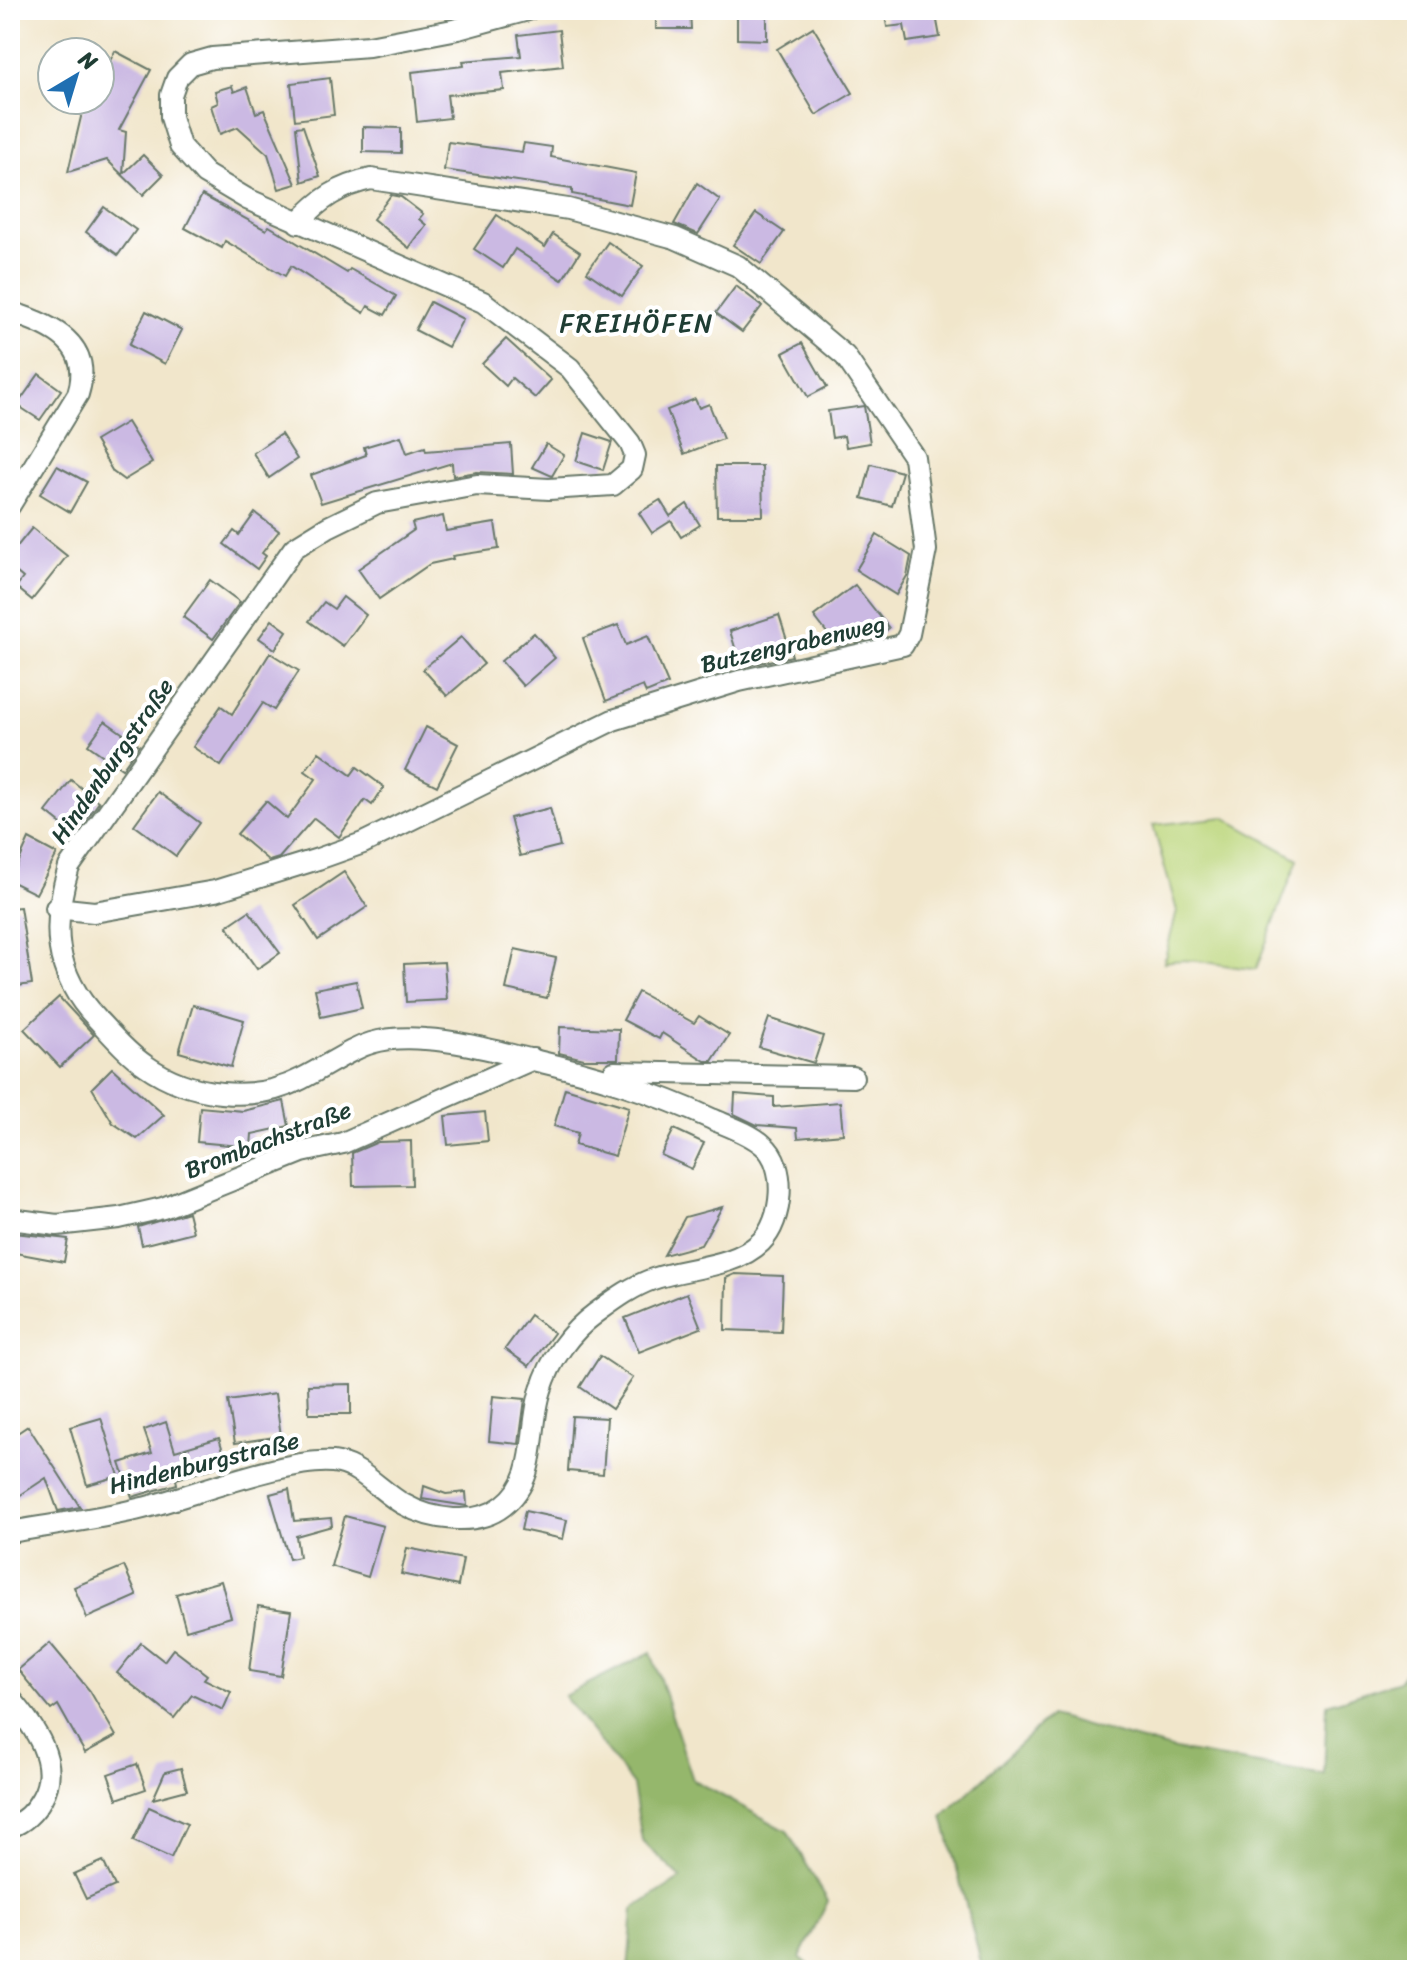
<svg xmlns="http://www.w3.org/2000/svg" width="1427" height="1980" viewBox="0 0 1427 1980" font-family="Sriracha,sans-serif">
	<rect width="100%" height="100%" fill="#fff"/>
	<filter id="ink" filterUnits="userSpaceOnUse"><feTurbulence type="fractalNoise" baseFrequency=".0125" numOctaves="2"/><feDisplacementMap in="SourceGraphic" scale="16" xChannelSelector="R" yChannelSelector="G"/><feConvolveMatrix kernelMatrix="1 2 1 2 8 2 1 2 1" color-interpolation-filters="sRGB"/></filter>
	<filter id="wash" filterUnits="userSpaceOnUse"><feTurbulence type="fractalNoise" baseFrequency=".006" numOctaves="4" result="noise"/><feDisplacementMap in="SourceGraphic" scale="32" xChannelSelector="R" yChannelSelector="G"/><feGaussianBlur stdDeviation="1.8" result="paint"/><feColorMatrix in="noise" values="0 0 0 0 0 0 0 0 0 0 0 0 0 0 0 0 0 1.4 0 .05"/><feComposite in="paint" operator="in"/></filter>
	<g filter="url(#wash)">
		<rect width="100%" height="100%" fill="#f1e6cb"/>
		<!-- green -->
		<path fill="#bcd67c" stroke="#6e8a58" stroke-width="2" d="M1224,817L1298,859L1256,969C1224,967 1195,956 1164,962L1177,911L1153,825Z"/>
		<!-- forest -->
		<g fill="#95b76c" stroke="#5a7a50" stroke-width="2">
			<path d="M651,1652L693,1780L787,1831L828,1901L800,1958L814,1970H628L633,1909L681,1878L642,1841L633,1785L564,1696Z"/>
			<path d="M1417,1656V1970H983L943,1816L1050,1716L1175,1750L1324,1775L1327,1704L1399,1681Z"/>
		</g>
		<g id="blocks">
			<!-- building -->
			<g fill="#cbb9e3">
				<path d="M656,10H690L691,29H656Z"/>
				<path d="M737,10H767V40L737,39Z"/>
				<path d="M884,10H935L940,37L907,42L904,25L887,27Z"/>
				<path d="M813,27L853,93L816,115L777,49Z"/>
				<path d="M559,30L563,66L502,73L504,90L447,95L450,118L417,122L412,72L464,66L463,61L521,56L518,35Z"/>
				<path d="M115,51L151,70L119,130L126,132L123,174L143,155L163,175L143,195L107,160L68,172L85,100H100V80Z"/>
				<path d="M330,78L334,115L295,120L291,83Z"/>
				<path d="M232,86L234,92L247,87L256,113L264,110L296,184L279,189L268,154L238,127L220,134L211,106L218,103L215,91Z"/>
				<path d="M303,126L320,176L302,182L296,127Z"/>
				<path d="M363,127L401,128V153L363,152Z"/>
				<path d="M448,142L522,152L524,143L552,147L551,157L636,173L630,205L572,194V189L444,170Z"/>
				<path d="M697,183L720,200L698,234L674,224Z"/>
				<path d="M202,195L266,230L269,226L347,273L350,269L380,286L396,296L385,315L368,306L364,313L291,266L285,276L225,241L222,248L185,228Z"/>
				<path d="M391,195L401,197L423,214L419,219L426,225L409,248L373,219Z"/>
				<path d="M104,207L136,230L118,255L86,232Z"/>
				<path d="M756,213L784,232L761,264L733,245Z"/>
				<path d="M497,215L545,247L553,234L580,252L562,280L515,249L503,268L474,249Z"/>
				<path d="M608,242L643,266L622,296L587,272Z"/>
				<path d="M736,286L762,306L742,332L716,313Z"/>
				<path d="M430,302L463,319L448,347L415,330Z"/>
				<path d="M146,311L182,330L165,364L129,345Z"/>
				<path d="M506,339L551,380L535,398L512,378L506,386L482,364Z"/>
				<path d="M802,343L827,387L808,397L783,353Z"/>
				<path d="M39,374L61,390L40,420L17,405Z"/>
				<path d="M695,399L699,408L709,404L723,439L684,454L667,410Z"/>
				<path d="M864,406L870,443L846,447L844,436L832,438L828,411Z"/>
				<path d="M127,422L152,463L124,480L113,472L95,441Z"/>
				<path d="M585,433L612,442L603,470L576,461Z"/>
				<path d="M281,434L297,459L269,478L253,453Z"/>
				<path d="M401,436L407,453L425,447L426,451L511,444L513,474L477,472L453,476L452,463L321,503L311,475L366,455L364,447Z"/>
				<path d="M546,444L564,455L552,476L532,467Z"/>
				<path d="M871,464L902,472L892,506L862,498Z"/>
				<path d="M57,466L87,482L70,512L40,494Z"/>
				<path d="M716,466H762L763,516H717Z"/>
				<path d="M660,500L670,516L687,504L700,525L681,537L671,521L652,533L639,513Z"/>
				<path d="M255,513L279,531L262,553L266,556L257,569L224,544L234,531L239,535Z"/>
				<path d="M443,516L446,531L495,523L499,549L452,556L453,559L430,564L379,599L358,569L414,530L412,523Z"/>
				<path d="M32,528L67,556L32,600L16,587L23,578L10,567V555Z"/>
				<path d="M877,535L911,556L907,576L896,595L856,570Z"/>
				<path d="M210,580L240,602L213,639L183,617Z"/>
				<path d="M855,585L889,628L878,637L864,640L860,635L850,643L837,646L814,616Z"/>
				<path d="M343,597L366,615L343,646L309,621L324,602L334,609Z"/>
				<path d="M779,615L792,656L741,667L730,631Z"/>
				<path d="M272,620L287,631L275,649L259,638Z"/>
				<path d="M618,625L626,645L648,636L668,684L646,693L643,686L606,701L583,638Z"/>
				<path d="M534,633L555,658L523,686L501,661Z"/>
				<path d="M461,637L484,664L447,696L423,669Z"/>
				<path d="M270,653L299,671L274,710L263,703L221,766L193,747L221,706L232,714Z"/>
				<path d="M105,721L139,745L122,769L88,745Z"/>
				<path d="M426,727L458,744L437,786L405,770Z"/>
				<path d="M319,752L351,775L357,767L384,787L372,805L365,800L339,837L314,818L279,858L269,861L237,834L266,801L287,819L316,779L305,771Z"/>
				<path d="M71,780L99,802L75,835L46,812Z"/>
				<path d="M158,792L200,823L176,856L134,825Z"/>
				<path d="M550,808L560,846L520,856L510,818Z"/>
				<path d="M29,839L57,854L36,894L10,881Z"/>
				<path d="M344,872L367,907L318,940L295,905Z"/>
				<path d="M20,907L32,984L10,987V908Z"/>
				<path d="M249,911L280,953L257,969L227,926Z"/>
				<path d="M515,949L556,958L547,998L506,989Z"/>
				<path d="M444,962L447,1000L406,1002L404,964Z"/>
				<path d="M356,981L362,1008L321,1017L315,989Z"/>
				<path d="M638,992L694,1023L699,1016L729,1035L712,1061H705L662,1033L659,1039L623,1020Z"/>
				<path d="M59,997L94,1035L60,1067L24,1029Z"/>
				<path d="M193,1005L244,1020L231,1067L179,1052Z"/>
				<path d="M769,1018L823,1036L814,1063L759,1047Z"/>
				<path d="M560,1027L619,1029L618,1059H584L559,1053Z"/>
				<path d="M112,1068L164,1115L137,1139L113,1123L92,1088Z"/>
				<path d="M565,1088L629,1107L615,1156L575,1145L578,1133L554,1126Z"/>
				<path d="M735,1094L774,1097V1107L840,1102L843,1134L798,1138L797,1128L757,1125L734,1114Z"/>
				<path d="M284,1101L289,1126L252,1134L251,1147L197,1142L200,1107L243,1111Z"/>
				<path d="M485,1112L488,1141L448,1145L445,1116Z"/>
				<path d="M674,1129L704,1143L692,1169L661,1155Z"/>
				<path d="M411,1141L412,1185L353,1186L352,1153L378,1142Z"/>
				<path d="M722,1207L701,1245L664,1255L685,1217Z"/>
				<path d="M188,1212L193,1232L142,1245L138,1227Z"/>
				<path d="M14,1233L68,1239L64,1262L10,1252Z"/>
				<path d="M735,1274L783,1276L781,1332L725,1330L726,1278Z"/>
				<path d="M687,1293L701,1328L639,1352L625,1318Z"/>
				<path d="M530,1315L554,1333L529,1366L505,1349Z"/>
				<path d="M600,1356L633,1378L612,1409L580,1387Z"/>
				<path d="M351,1384V1414H309L308,1385Z"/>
				<path d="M275,1394L281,1436L235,1443L228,1401Z"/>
				<path d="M493,1396L525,1399L519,1444L489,1441Z"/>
				<path d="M572,1416L607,1418L603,1474L568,1471Z"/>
				<path d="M101,1418L119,1476L87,1485L70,1427Z"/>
				<path d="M166,1422L175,1451L219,1438L227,1464L176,1479L177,1484L132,1497L120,1463L152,1453L144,1430Z"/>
				<path d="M28,1426L57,1471L80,1507L58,1511L46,1478L10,1502V1438Z"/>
				<path d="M424,1486L446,1494L466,1492L467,1506L422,1499Z"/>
				<path d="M289,1489L294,1521L331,1518L332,1526L296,1536L299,1557L289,1559L270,1494Z"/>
				<path d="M525,1511L567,1520L563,1539L521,1530Z"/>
				<path d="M345,1516L383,1526L368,1577L331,1566Z"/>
				<path d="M407,1548L463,1559L458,1586L401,1574Z"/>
				<path d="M124,1566L137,1596L87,1618L74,1587Z"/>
				<path d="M221,1581L231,1617L186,1630L176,1594Z"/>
				<path d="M258,1606L291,1611L281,1676L249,1671Z"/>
				<path d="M50,1643L90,1691L116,1736L85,1753L58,1705L51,1710L18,1670Z"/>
				<path d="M141,1643L164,1661L173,1649L207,1675L204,1679L231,1692L223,1710L192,1695L174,1718L117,1673Z"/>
				<path d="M137,1764L146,1789L117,1799L108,1774Z"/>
				<path d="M181,1768L187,1790L153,1799L165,1772Z"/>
				<path d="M149,1807L187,1824L171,1858L133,1841Z"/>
				<path d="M103,1861L115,1886L86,1899L74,1874Z"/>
			</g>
		</g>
	</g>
	<g filter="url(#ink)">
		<use href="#blocks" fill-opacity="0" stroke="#687869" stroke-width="2"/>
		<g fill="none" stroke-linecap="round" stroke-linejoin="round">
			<defs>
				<g id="minor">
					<path d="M10,312C52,325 94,344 78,394L10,505"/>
					<path d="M56,908L94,912L215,891L318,859L363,843L613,720L739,681L903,645L909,634L926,550L914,457L845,356L738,266L675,238L568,209L371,179C339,186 320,199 298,223"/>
					<path d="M614,1072L853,1077"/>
					<path d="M10,1219L57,1225L119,1218L163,1208L302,1152L343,1143L533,1059"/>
					<path d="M10,1532C54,1524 99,1519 143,1508C189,1497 297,1454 339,1463C361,1467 383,1493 403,1504C431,1520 476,1527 503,1506C540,1478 528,1429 541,1390C550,1360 570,1332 596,1313C614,1300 631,1287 653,1279C687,1267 734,1268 761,1242C783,1221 788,1165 763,1145C750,1133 728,1126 712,1119C652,1091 593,1074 529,1059C495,1051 460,1041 425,1039C364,1034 352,1053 301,1079C253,1104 189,1096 145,1065C127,1053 112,1035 97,1019C53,973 51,925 69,867L294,548L328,527L377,503L477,485L549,489L613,485L632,469L635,455L630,443L570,368L483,302L247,199L205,174L180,146L171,117V95L177,78L191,64L212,58L369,46L458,29L528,10"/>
					<path d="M10,1698C33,1725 62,1763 42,1798C35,1811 24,1822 10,1827"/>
				</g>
			</defs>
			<!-- minor casing -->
			<use href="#minor" stroke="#687869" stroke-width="24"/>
			<!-- minor -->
			<use href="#minor" stroke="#fff" stroke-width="20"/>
		</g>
	</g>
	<g text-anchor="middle" stroke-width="8" stroke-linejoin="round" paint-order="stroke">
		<!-- street labels -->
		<g font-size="24" fill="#1f3d34" stroke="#fff">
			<text transform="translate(793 644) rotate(-13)" y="8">Butzengrabenweg</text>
			<text transform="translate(112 761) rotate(-55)" y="8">Hindenburgstraße</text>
			<text transform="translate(268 1140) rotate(-21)" y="8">Brombachstraße</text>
			<text transform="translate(204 1463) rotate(-14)" y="8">Hindenburgstraße</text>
		</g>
		<!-- neighbourhood labels -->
		<g font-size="26" letter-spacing="2" fill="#1f3d34" stroke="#fff">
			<text x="637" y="332">FREIHÖFEN</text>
		</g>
	</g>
	<!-- margin -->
	<rect width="1427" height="1980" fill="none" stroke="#fff" stroke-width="40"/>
	<!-- north arrow -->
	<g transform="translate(76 76) rotate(38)"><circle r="38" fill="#ffffff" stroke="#a5b1ae" stroke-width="2"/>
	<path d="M0-6L14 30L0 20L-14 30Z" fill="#1f6fb2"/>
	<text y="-12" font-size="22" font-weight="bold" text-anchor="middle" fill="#1f3d34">N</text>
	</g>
</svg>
